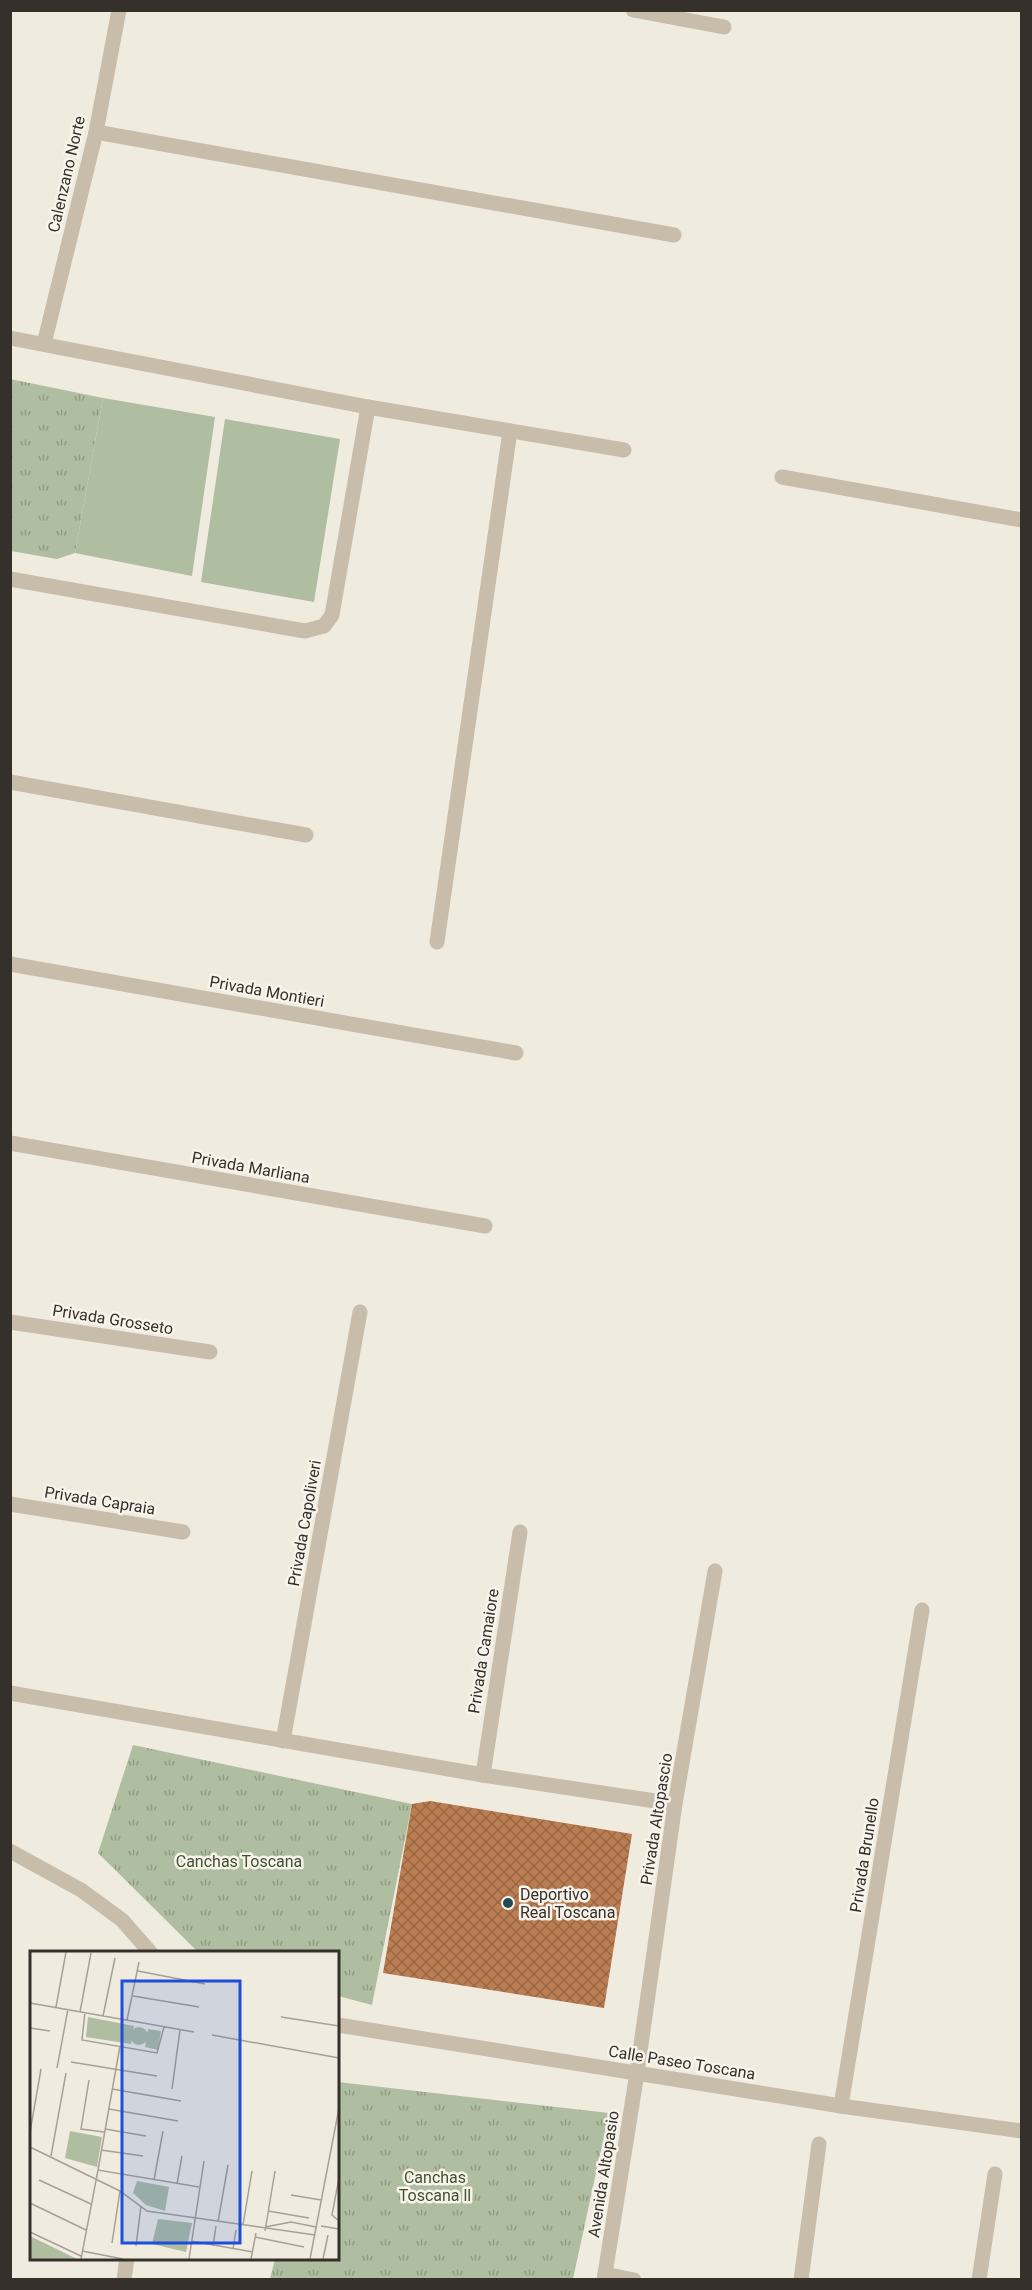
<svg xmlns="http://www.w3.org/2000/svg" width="1032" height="2290" viewBox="0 0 1032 2290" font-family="Roboto,sans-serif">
	<defs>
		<pattern id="park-tufts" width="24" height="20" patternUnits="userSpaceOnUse" patternTransform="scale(1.5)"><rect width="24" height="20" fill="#afbea0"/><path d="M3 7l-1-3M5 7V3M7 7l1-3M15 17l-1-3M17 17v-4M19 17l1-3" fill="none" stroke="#8f9b83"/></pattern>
		<pattern id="building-cross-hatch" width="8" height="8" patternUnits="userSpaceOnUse" patternTransform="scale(1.5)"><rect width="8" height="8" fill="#bb7d52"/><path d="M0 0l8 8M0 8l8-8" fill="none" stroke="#996744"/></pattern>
	</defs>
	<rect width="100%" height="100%" fill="#f0ebdf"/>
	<!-- park -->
	<g fill="url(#park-tufts)">
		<path d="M10,379L103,398L75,553L57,559L11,551Z"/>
		<path d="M133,1745L412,1804L372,2005L338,1996V1952H198L98,1853Z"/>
		<path d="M338,2082L609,2113L573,2279H270L275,2259L338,2258Z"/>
	</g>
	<!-- garden -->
	<g fill="#afbea0">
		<path d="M103,398L215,417L192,576L75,553Z"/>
		<path d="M225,419L340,439L314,602L201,582Z"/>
	</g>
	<!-- building -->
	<path fill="url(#building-cross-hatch)" d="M430,1801L632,1834L604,2008L383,1973L412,1804Z"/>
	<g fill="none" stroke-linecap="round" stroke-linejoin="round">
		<!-- minor -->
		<g stroke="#c8bdab" stroke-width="15">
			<path d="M633,10L724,27"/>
			<path d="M96,132L674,235"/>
			<path d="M10,338L368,407L624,450"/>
			<path d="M44,344L96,132L119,10"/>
			<path d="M782,477L1022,520"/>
			<path d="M10,579L305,631L324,626L332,615L368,407"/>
			<path d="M10,782L306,835"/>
			<path d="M437,942L510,431"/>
			<path d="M10,964L516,1053"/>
			<path d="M10,1143L485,1226"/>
			<path d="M10,1322L210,1352"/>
			<path d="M10,1504L183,1532"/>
			<path d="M10,1693L483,1775L675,1804"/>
			<path d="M283,1741L360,1312"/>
			<path d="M483,1775L520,1532"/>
			<path d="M10,1851L81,1890L122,1920L150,1952"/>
			<path d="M338,2025L841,2106L1022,2131"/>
			<path d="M841,2106L922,1610"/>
			<path d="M605,2274L634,2280"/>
			<path d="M124,2280L127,2258"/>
			<path d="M604,2280L637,2073L675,1804L715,1571"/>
			<path d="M801,2280L819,2144"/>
			<path d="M979,2280L995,2174"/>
		</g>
	</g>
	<!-- markers -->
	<circle fill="#234954" stroke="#f8f4eb" stroke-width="2" cx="508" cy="1903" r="6"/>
	<g text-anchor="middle" stroke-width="5" stroke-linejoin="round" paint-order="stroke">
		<!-- street labels -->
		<g font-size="16" fill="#36302a" stroke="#f8f4eb">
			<text transform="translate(66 174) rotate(-77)" y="6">Calenzano Norte</text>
			<text transform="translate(267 991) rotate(10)" y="6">Privada Montieri</text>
			<text transform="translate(251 1167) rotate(10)" y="6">Privada Marliana</text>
			<text transform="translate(113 1319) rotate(9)" y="6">Privada Grosseto</text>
			<text transform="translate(100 1500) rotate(9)" y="6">Privada Capraia</text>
			<text transform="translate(304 1523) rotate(-80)" y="6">Privada Capoliveri</text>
			<text transform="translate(483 1651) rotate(-81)" y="6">Privada Camaiore</text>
			<text transform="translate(656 1819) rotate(-81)" y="6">Privada Altopascio</text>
			<text transform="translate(864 1855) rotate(-81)" y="6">Privada Brunello</text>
			<text transform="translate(682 2062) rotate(9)" y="6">Calle Paseo Toscana</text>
			<text transform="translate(603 2174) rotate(-81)" y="6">Avenida Altopasio</text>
		</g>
		<!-- park labels -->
		<g font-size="16" fill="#405230" stroke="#f8f4eb">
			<text x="239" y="1867">Canchas Toscana</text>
			<text x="435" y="2183">Canchas<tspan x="435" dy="18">Toscana ll</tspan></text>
		</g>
		<!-- poi labels -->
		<g font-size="16" fill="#36302a" stroke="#f8f4eb" text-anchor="start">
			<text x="520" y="1900">Deportivo<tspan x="520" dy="18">Real Toscana</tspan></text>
		</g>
	</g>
	<!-- overview -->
	<g transform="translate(30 1951)">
		<rect width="309" height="309" fill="#f0ebdf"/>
		<path d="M58,66L104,75L101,93L56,86ZM107,230L139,236L135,260L116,254L103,242ZM128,268L162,272L156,301L122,293ZM0,285L47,308H0Z" fill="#afbea0"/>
		<path d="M100 85a9 9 0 1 1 18 0a9 9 0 1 1-18 0ZM118,78L131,80L128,99L115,96ZM40,180L72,186L67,216L35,207Z" fill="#afbea0"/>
		<path fill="none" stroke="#a6a097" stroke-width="1.5" d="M108,20L175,33M103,45L169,56M0,52L164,81M26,56L36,1M50,61L61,2M55,61L52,89L127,102L134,76M73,65L85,7M251,66L309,75M97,69L109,11M0,77L20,80M182,84L309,107M41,111L127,125M27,117L38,58M59,129L51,178L74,181M82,138L151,150M142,138L150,79M79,158L148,170M75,178L116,185M0,181L11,118M0,196L90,240L117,260L285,284M71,199L113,205M21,205L36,122M68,219L90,95M309,227L302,264L309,270M9,229L61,253M124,229L133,180M147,233L152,205M261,244L291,249M0,252L56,279M238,260L279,267M188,271L198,214M213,274L222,220M291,275L309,278M235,276L261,271L286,276M235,280L245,220M0,281L51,305M225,286L274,296M161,290L223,301M82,292L90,240M106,295L111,255M183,295L186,275M203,298L206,279M52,300L93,308M51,308L68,219L169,236M159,308L174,210M221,308L226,282M280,308L309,157M293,308L298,284"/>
		<path fill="#1d4ed8" fill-opacity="0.15" stroke="#1d4ed8" stroke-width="3" d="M92,30H210V292H92Z"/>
		<rect width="309" height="309" fill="none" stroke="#36302a" stroke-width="3"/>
	</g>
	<!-- border -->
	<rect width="1032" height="2290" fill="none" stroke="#36302a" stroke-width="24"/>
</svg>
